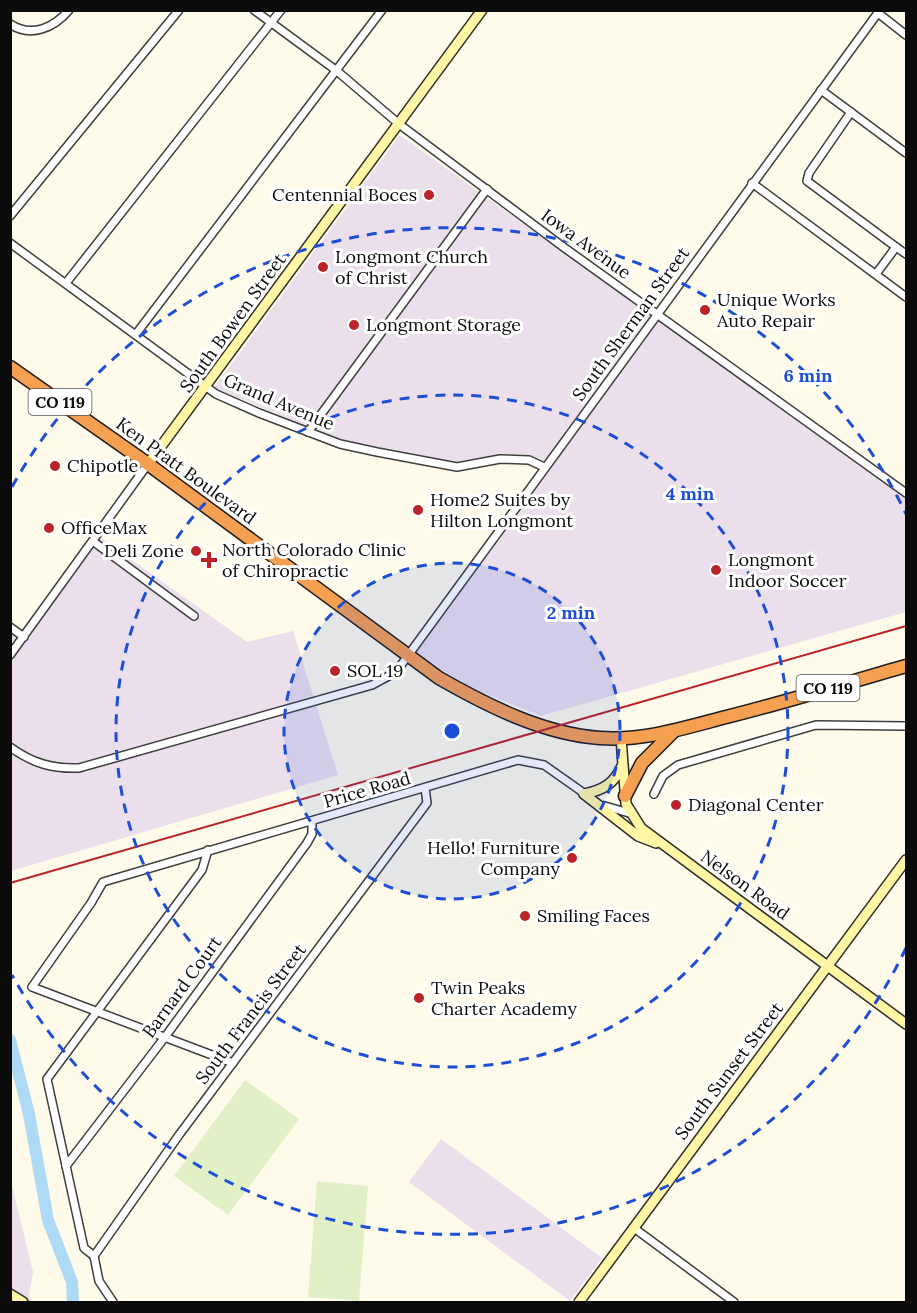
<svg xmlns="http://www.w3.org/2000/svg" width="917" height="1313" viewBox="0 0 917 1313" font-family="Lora,serif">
	<rect width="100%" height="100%" fill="#fffbea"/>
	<!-- industrial -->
	<g fill="#eadfeb">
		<path d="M400,135L906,499V612L541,716L476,690L415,654L554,465L530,455L502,454L455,462L341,440L214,388Z"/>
		<path d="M101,538L247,642L293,631L338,775L11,871V625L28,637Z"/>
		<path d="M441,1139L602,1258L570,1301L409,1182Z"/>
		<path d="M10,1177L33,1272L29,1295L31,1302H11Z"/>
	</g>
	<!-- pitch -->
	<g fill="#e1f0c6">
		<path d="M245,1080L299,1119L228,1215L174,1176Z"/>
		<path d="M317,1181L368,1186L359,1301L308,1297Z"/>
	</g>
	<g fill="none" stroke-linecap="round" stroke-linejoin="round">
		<!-- river -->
		<path stroke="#aedaf6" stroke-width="12" d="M10,1040L29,1114L48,1220L72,1282L73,1302"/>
		<defs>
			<g id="street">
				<path d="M254,10L337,71L399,124L562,246L906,493"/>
				<path d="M878,13L906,35"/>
				<path d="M10,24C31,38 54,28 69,10"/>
				<path d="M821,90L906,153"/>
				<path d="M851,112L809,173L807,181L896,247L876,274"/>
				<path d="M752,183L906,297"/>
				<path d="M10,216L179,10"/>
				<path d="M10,243L216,394L259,413L340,444L377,452L457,467L500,459L529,460L544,467"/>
				<path d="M896,247L906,254"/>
				<path d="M66,283L281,10"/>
				<path d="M136,334L382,10"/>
				<path d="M308,432L487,189"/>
				<path d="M94,542L194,616"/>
				<path d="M10,627L24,637"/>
				<path d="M10,655L148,464"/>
				<path d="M10,747C32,763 52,769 79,768L372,685L396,672L880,10"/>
				<path d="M654,794L663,776L678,765L816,725L906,726"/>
				<path d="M605,806L629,813"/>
				<path d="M233,1063L32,987L91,903L103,882L518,760L544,765L588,796"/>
				<path d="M66,1166L165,1037L307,843L312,834V821"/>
				<path d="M634,1228L734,1302"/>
				<path d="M94,1256L179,1135L427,803L425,788"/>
				<path d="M113,1302L99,1281L94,1256L84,1248L47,1079L202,870L208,850"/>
			</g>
			<g id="secondary">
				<path d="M148,464L482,10"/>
				<path d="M621,738L626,804L641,828L906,1024"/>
				<path d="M584,794L638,836L656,843"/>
				<path d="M584,794C603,790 614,784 622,766"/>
				<path d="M10,1294L23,1302"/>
				<path d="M579,1302L906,860"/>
			</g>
			<g id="highway">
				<path d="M10,367L148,464L439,678C488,706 543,734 600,738C644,741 684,728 726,717C787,702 846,683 906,666"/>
				<path d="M625,796L642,763L673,732"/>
			</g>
		</defs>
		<!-- street casing -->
		<use href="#street" stroke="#3e3e3e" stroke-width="10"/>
		<!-- secondary casing -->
		<use href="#secondary" stroke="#2d2d2d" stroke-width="12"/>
		<!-- highway casing -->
		<use href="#highway" stroke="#1c1c1c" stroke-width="15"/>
		<!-- street -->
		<use href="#street" stroke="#fff" stroke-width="7"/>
		<!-- secondary -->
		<use href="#secondary" stroke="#fff6a5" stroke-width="9"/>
		<!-- highway -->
		<use href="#highway" stroke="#f59f51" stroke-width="12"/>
		<!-- rail -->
		<path stroke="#bb2328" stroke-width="2" d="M10,883L906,626"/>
	</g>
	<!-- distance rings -->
	<circle cx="452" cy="731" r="168" fill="#1d4ed8" fill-opacity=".12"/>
	<g fill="none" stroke="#1d4ed8" stroke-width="3" stroke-dasharray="10 8">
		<circle cx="452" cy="731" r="168"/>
		<circle cx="452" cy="731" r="336"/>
		<path d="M906 948A503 503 0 0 1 12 975M12 487A503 503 0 0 1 906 514"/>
	</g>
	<!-- markers -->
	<g fill="#bb2328" stroke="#fff" stroke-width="2">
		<circle cx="429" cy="195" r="6"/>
		<circle cx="323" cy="267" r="6"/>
		<circle cx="705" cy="310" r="6"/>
		<circle cx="354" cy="325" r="6"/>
		<circle cx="55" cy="466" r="6"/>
		<circle cx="418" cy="510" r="6"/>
		<circle cx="49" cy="528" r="6"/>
		<circle cx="196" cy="551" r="6"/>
		<path d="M206 551h6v6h6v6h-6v6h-6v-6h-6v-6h6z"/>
		<circle cx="716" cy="570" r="6"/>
		<circle cx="335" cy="671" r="6"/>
		<circle cx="676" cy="805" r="6"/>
		<circle cx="572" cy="858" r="6"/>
		<circle cx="525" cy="916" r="6"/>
		<circle cx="419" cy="998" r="6"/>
	</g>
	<g text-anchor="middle" stroke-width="6" stroke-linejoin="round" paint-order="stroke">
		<!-- shield labels -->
		<g fill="#fff" stroke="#545454" stroke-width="1.5">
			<rect x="28.5" y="389" width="63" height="26" rx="4.5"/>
			<rect x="796.5" y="675" width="63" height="26" rx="4.5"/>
		</g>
		<g font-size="16" font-weight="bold" fill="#0b0b0b">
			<text x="60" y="408">CO 119</text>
			<text x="828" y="694">CO 119</text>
		</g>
		<!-- poi labels -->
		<g font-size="18" fill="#0b0b0b" stroke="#fff" text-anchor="start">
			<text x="417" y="201" text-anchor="end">Centennial Boces</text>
			<text x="335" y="263">Longmont Church<tspan x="335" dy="21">of Christ</tspan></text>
			<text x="717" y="306">Unique Works<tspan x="717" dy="21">Auto Repair</tspan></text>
			<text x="366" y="331">Longmont Storage</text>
			<text x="67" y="472">Chipotle</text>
			<text x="430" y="506">Home2 Suites by<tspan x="430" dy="21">Hilton Longmont</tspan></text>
			<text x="61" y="534">OfficeMax</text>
			<text x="222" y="556">North Colorado Clinic<tspan x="222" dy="21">of Chiropractic</tspan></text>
			<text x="184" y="557" text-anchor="end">Deli Zone</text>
			<text x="728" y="566">Longmont<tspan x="728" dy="21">Indoor Soccer</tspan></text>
			<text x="347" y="677">SOL 19</text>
			<text x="688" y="811">Diagonal Center</text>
			<text x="560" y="854" text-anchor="end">Hello! Furniture<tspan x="560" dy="21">Company</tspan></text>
			<text x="537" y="922">Smiling Faces</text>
			<text x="431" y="994">Twin Peaks<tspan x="431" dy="21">Charter Academy</tspan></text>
		</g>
		<!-- street labels -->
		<g font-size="18" fill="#0b0b0b" stroke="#fff">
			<text transform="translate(586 244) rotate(36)" y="6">Iowa Avenue</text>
			<text transform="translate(233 323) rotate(-54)" y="6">South Bowen Street</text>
			<text transform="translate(631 324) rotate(-54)" y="6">South Sherman Street</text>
			<text transform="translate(279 402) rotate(23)" y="6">Grand Avenue</text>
			<text transform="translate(186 471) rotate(36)" y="6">Ken Pratt Boulevard</text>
			<text transform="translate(367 790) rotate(-16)" y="6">Price Road</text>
			<text transform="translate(745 885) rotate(36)" y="6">Nelson Road</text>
			<text transform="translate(182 987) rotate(-54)" y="6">Barnard Court</text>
			<text transform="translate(251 1014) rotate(-53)" y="6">South Francis Street</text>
			<text transform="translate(729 1071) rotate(-53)" y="6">South Sunset Street</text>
		</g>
	</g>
	<circle cx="452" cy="731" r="9" fill="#1d4ed8" stroke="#fff" stroke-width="3"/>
	<g font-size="18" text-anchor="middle" font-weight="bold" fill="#1d4ed8" stroke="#fff" stroke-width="6" stroke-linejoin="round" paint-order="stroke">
		<text x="808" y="382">6 min</text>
		<text x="690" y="500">4 min</text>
		<text x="571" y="619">2 min</text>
	</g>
	<!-- border -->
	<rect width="917" height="1313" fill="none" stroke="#0b0b0b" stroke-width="24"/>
</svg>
